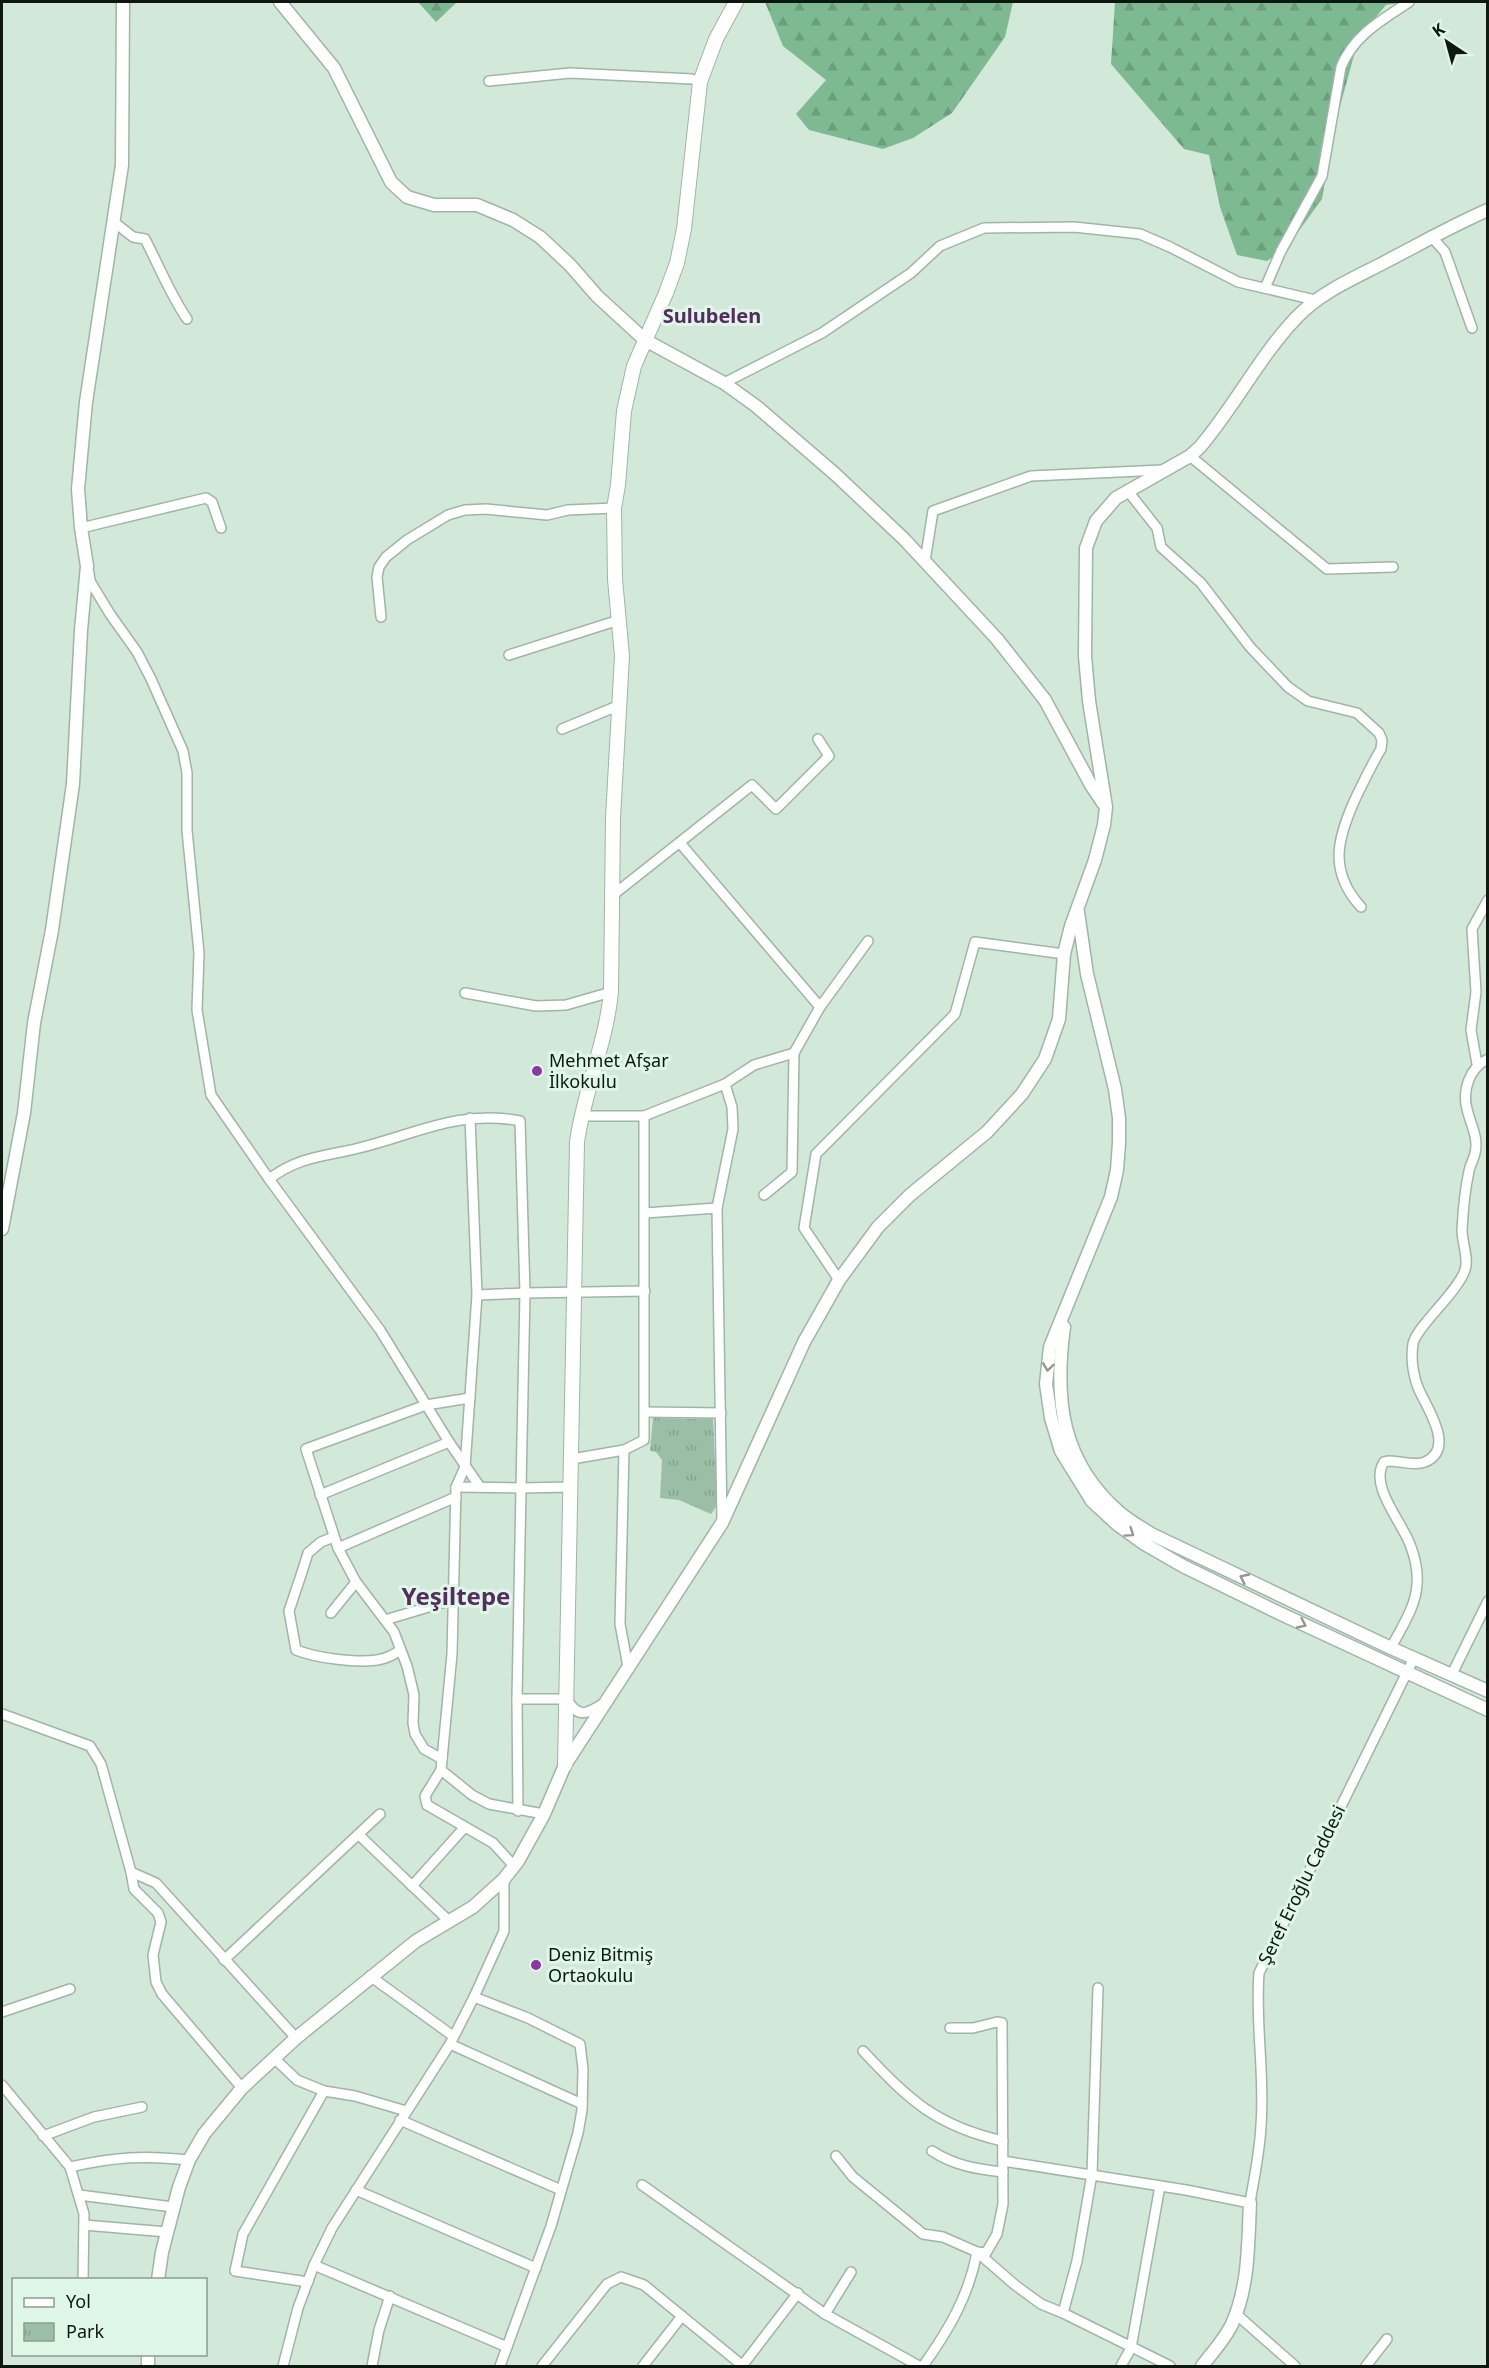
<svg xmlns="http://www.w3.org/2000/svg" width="1489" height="2368" viewBox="0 0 1489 2368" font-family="'Noto Sans',sans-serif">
	<defs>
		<pattern id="forest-firs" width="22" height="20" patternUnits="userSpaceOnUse" patternTransform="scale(1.5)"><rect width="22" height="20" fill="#7db991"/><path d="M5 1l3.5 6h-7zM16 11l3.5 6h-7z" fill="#6b9e7c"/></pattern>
		<pattern id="park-tufts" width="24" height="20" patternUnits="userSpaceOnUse" patternTransform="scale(1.5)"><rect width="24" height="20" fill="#9bbea6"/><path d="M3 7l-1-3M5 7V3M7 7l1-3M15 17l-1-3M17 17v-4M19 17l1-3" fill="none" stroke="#84a38e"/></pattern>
	</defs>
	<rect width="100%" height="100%" fill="#d2e9d9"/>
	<!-- forest -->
	<g fill="url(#forest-firs)">
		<path d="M418,2H457L436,22Z"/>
		<path d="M765,2H1013L1005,37L952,113L913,138L883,149L809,130L796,114L826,80L783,46Z"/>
		<path d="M1115,2H1405L1386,5L1359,37L1336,121L1322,199L1287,247L1267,261L1237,255L1220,207L1209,155L1184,149L1111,64Z"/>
	</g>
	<!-- park -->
	<path fill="url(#park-tufts)" d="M653,1418L713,1419L717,1505L711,1514L679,1500L660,1498L662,1460L656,1452L650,1451Z"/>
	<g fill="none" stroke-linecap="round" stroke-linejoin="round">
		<defs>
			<g id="minor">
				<path d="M489,81L570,73L692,79"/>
				<path d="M114,222L133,237L145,239C159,266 170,294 187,319"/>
				<path d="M1431,236L1445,252L1472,328"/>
				<path d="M1265,288L1281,251L1322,176L1341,67C1354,35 1382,20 1409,2"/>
				<path d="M724,383L822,333L911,273L940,246L984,228L1074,227L1140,234L1170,247L1238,282L1315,300"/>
				<path d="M1190,456L1327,569L1393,567"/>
				<path d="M1127,490L1157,528L1161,547L1201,583L1250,647L1288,687L1308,701L1357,713L1379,733L1382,740L1381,749C1372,764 1365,779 1357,795C1338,836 1327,870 1361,907"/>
				<path d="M81,528L206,498L212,502L221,528"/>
				<path d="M925,561L933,511L1031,476L1162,470"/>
				<path d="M89,573L90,581L110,614L137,652L151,679L183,751L187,773V830L199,953L197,1010L211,1095L269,1179L380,1330L449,1442L480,1487"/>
				<path d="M381,617L377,577L379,567L386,557L407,540L448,515L465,510L486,509L547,515L568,510L614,508"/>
				<path d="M509,655L619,620"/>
				<path d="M562,729L620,705"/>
				<path d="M680,843L820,1007"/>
				<path d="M613,895L752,785L776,809L829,756L818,739"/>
				<path d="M465,993L536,1006L566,1005L611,992"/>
				<path d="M1477,1064L1471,1030L1476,992L1472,929L1488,900"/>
				<path d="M581,1116H644V1440L624,1450L620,1624L628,1667"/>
				<path d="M644,1116L725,1084L754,1065L794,1053L820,1007L868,941"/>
				<path d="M470,1118L477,1295L465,1467L456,1487L452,1654L441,1770L472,1795L489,1804L544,1814"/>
				<path d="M269,1179C300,1156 323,1157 359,1148C416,1134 460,1109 520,1121L525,1293L645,1291"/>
				<path d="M764,1195L792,1172L794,1053"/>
				<path d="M645,1213L717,1208"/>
				<path d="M839,1280L804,1228L816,1154L955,1014L975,942L1064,954"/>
				<path d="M477,1295L525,1293L521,1488L571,1487"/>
				<path d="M645,1412L721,1413"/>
				<path d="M572,1459L624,1450"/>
				<path d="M456,1487L521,1488L517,1699L518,1811"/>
				<path d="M320,1495L449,1442"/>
				<path d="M722,1521L717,1208L733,1129L732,1107L725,1084"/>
				<path d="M334,1537L321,1542L308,1553L301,1575L289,1611L296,1650C316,1658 355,1663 377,1660C385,1659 393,1655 399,1651"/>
				<path d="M338,1548L456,1497"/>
				<path d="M331,1613L356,1582"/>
				<path d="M385,1620L452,1600"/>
				<path d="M1391,1648C1401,1628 1416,1607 1417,1584C1418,1572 1415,1558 1411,1547C1404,1524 1368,1486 1384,1462L1389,1461C1399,1461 1416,1466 1425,1462C1458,1448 1423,1403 1417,1385C1413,1373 1411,1357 1413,1344C1415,1328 1458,1292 1465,1270C1469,1258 1462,1243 1462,1230C1463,1211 1465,1189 1469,1171C1470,1165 1474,1159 1475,1153C1479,1138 1470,1123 1467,1109C1462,1090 1470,1067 1488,1059"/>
				<path d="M1452,1674L1488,1601"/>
				<path d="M517,1699H567C578,1719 587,1714 604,1703"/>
				<path d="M2,1714L90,1746L101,1764L131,1872L156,1883L296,2038"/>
				<path d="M442,1759L424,1749L415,1734L413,1723L414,1695L407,1666L394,1632L356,1582L338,1548L306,1449L426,1405L470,1398"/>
				<path d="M441,1770L425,1796L427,1805L493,1843L514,1866"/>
				<path d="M359,1835L450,1922"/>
				<path d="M131,1872L134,1889L158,1913L161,1922L153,1955L156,1982L162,1994L242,2088"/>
				<path d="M412,1886L464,1828"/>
				<path d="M224,1960L380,1814"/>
				<path d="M370,1976L453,2036"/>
				<path d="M1098,1988L1092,2174L1077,2261L1063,2313L1170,2366"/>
				<path d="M474,1997L528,2018L580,2044L583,2069L582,2110L578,2133L551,2226L500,2366"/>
				<path d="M2,2012L70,1989"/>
				<path d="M450,2044L582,2104"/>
				<path d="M863,2051C909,2100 936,2126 1003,2141"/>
				<path d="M274,2058L297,2080L324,2091L355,2096L406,2111"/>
				<path d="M2,2085L70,2167L84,2214L83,2280"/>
				<path d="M400,2120L561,2190"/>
				<path d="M43,2136L94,2117L142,2107"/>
				<path d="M932,2151C955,2166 977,2169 1003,2172"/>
				<path d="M836,2156L853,2177L923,2234L943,2237L977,2252L1015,2285L1041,2304L1063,2313"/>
				<path d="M1003,2161L1186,2190L1250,2203C1254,2178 1260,2151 1261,2125C1265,2074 1255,2023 1259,1973L1414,1658"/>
				<path d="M70,2167C115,2157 143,2155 189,2160"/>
				<path d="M642,2185L825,2314L919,2366"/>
				<path d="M356,2190L536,2268"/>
				<path d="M79,2195L173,2207"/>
				<path d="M84,2225L167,2232"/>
				<path d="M314,2265L507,2347"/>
				<path d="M308,2282L235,2271L243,2234L324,2091"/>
				<path d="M825,2314L851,2272"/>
				<path d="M1236,2314L1295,2366"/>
				<path d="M283,2366L298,2308L314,2265L332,2228L450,2044L474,1997L504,1931V1879"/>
				<path d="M372,2366L379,2330L390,2296"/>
				<path d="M542,2366L607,2284L621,2277L644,2285L743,2366"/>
				<path d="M643,2366L682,2316"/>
				<path d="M742,2366L798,2293"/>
				<path d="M923,2366C948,2331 969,2296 977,2252L986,2253L997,2234L1003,2204L1002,2023L997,2022L973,2028H950"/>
				<path d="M1121,2366L1131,2348L1160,2186"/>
				<path d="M1366,2366L1387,2339"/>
			</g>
			<g id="tertiary">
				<path d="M280,2L334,68L391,182L407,197L434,205H477L513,220L540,237L570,265L597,296L645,340L724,383L756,406L835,474L904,539L997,639L1045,700L1091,785L1103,803"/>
				<path d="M1078,912L1087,974L1115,1089L1119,1118V1143L1117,1170L1111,1197L1050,1347L1046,1384L1051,1418L1061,1451L1092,1501L1118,1525L1143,1543L1183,1566L1277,1612L1488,1710"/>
				<path d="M2,1229L24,1113L34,1023L52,930L73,784L81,630L87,566L81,528L78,489L86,402L122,165L123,2"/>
				<path d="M1064,1327C1054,1400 1061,1462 1120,1513C1129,1521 1141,1527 1151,1534L1391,1648L1488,1691"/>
				<path d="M158,2280L162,2252L179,2187L189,2160L204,2134L242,2088L296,2038L416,1941L473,1907L504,1879L518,1861L544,1814L565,1765L722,1523L804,1342L839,1280L878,1227L910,1195L987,1132L1022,1094L1045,1059L1059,1019L1064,954L1071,926L1095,860L1104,825L1106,807L1089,701L1085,656L1086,548L1096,521L1116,498L1190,456L1200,447C1235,406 1259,357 1296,318C1322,291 1353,279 1385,262C1420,244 1451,226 1488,210"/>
				<path d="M148,2366V2354"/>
				<path d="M1202,2366C1212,2353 1225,2339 1232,2324C1249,2286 1248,2245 1250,2203"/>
			</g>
			<path id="secondary" d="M565,1765L577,1142C584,1091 606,1044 611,992L613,818L622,656L615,579L614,508L618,485L624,411L634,366L666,293L677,263L684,229L700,82L716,39L736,2"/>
		</defs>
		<!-- minor casing -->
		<use href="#minor" stroke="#9fb5a6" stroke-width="12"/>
		<!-- tertiary casing -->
		<use href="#tertiary" stroke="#9fb5a6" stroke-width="15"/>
		<!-- secondary casing -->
		<use href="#secondary" stroke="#9fb5a6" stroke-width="16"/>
		<!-- minor -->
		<use href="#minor" stroke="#fff" stroke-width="9"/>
		<!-- tertiary -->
		<use href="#tertiary" stroke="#fff" stroke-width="12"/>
		<!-- secondary -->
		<use href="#secondary" stroke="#fff" stroke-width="14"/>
	</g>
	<!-- one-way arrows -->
	<defs><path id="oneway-chevron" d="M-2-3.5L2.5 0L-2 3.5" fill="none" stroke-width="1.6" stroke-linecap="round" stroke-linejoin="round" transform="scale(1.5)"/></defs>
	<g stroke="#939794">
		<use href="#oneway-chevron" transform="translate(1048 1367) rotate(98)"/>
		<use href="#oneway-chevron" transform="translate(1130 1533) rotate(35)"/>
		<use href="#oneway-chevron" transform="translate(1244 1578) rotate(-155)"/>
		<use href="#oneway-chevron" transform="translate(1302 1624) rotate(25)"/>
	</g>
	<!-- markers -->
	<g fill="#8e37a4" stroke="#dff7e6" stroke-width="2">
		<circle cx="537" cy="1071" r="6"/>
		<circle cx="536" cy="1965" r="6"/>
	</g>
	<g text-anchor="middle" stroke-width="6" stroke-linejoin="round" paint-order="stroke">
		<!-- poi labels -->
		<g font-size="18" fill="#0f1711" stroke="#dff7e6" text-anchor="start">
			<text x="549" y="1067">Mehmet Afşar<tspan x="549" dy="21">İlkokulu</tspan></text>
			<text x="548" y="1961">Deniz Bitmiş<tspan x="548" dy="21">Ortaokulu</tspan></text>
		</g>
		<!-- street labels -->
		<g font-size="18" fill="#0f1711" stroke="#dff7e6">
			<text transform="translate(1302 1885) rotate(-64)" y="6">Şeref Eroğlu Caddesi</text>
		</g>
		<!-- neighbourhood labels -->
		<g font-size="20" font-weight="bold" fill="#552b60" stroke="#dff7e6">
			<text x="712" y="323">Sulubelen</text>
		</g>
		<!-- district labels -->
		<g font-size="24" font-weight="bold" fill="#552b60" stroke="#dff7e6">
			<text x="456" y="1605">Yeşiltepe</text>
		</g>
	</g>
	<!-- border -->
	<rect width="1489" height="2368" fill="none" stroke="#0f1711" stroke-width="6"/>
	<!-- legend -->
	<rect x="12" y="2278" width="195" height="78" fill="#dff7e6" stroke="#8c9d91" stroke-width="1.5"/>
	<rect x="24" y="2298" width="30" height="9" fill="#ffffff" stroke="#8c9d91" stroke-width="1.5"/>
	<text x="66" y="2308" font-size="18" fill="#0f1711">Yol</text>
	<rect x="24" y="2323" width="30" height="18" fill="url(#park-tufts)" stroke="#8c9d91" stroke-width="1.5"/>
	<text x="66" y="2338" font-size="18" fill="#0f1711">Park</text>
	<!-- north arrow -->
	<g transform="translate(1447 42) rotate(324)" stroke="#dff7e6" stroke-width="4.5" paint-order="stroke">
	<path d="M0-4.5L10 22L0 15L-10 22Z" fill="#0f1711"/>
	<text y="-9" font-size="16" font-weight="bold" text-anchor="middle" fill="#0f1711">K</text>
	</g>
</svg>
